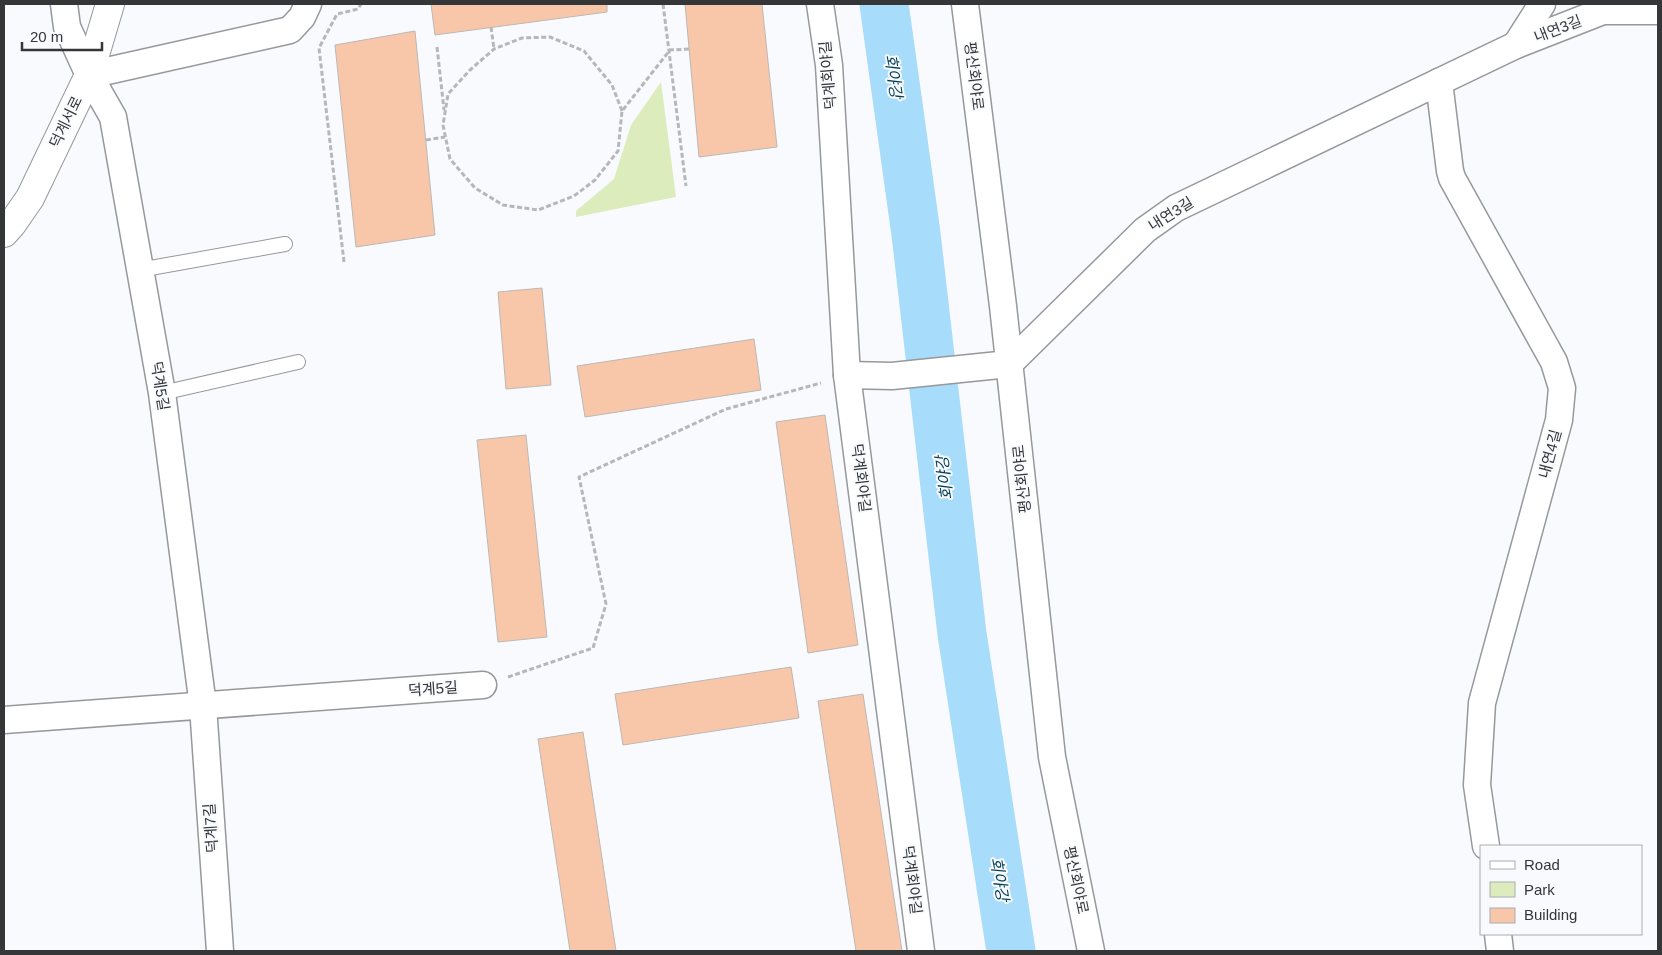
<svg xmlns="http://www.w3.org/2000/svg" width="1662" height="955" viewBox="0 0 1662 955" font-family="Arial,'Noto Sans KR',sans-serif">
	<rect width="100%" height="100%" fill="#f8fafe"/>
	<!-- green -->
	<path fill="#dcecbd" d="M661,82L676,197L576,217V211L614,179L631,125Z"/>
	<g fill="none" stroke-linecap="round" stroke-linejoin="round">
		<!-- river -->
		<path stroke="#a7dcfa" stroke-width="49" d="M884,4L916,234L962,634L1011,951"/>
	</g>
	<!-- building -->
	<g fill="#f8c7aa" stroke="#bcb8b5">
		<path d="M431,4H607V12L435,35Z"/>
		<path d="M685,4H762L777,147L699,157Z"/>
		<path d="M415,31L435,235L356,247L335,45Z"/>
		<path d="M542,288L551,385L506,389L498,292Z"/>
		<path d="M754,339L761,390L585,417L577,366Z"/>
		<path d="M825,415L858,645L808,653L776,422Z"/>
		<path d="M526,435L547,637L498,642L477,440Z"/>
		<path d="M791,667L799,718L623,745L615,694Z"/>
		<path d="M863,694L902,951H856L818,701Z"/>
		<path d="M583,732L616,951H570L538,739Z"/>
	</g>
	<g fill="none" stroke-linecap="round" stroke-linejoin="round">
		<defs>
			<g id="lane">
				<path d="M139,270L285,244"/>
				<path d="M162,393L298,362"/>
			</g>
			<g id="street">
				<path d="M64,4L67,27L89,75L113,117L162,393L203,706L220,951"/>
				<path d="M820,4L829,65L847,375L921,951"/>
				<path d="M965,4L1003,306L1052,757L1091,951"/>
				<path d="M1516,45L1542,4"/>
				<path d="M89,75L290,30L302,17L308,4"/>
				<path d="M1439,82L1450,171L1452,178L1554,362L1562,388L1559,420L1482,703L1477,785L1486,846"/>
				<path d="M847,375L892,376L1009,364L1145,230L1176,208L1516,45L1603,11H1658"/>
				<path d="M4,720L483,685"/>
				<path d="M1498,934L1500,951"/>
			</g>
			<path id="secondary" d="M4,233L12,224L30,198L89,75L110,4"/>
		</defs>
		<!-- lane casing -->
		<use href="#lane" stroke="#96989b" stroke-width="16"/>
		<!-- street casing -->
		<use href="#street" stroke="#96989b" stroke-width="29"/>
		<!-- secondary casing -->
		<use href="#secondary" stroke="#96989b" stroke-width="30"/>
		<!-- path -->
		<g stroke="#b6b7ba" stroke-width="3" stroke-dasharray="5 2.5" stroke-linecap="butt">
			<path d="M663,4L686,186"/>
			<path d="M491,27L494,49"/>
			<path d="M437,47L444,110"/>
			<path d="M622,111L612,85L584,51L550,37L522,38L494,49L470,70L448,94L443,125L450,159L475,188L503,205L538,210L574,196L595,180L618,151L622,111L670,50L689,49"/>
			<path d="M426,140L445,137"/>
			<path d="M344,262L319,48L337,14L358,9L361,4"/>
			<path d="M508,677L593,648L606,604L579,477L726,409L821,383"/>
		</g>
		<!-- lane -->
		<use href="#lane" stroke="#fff" stroke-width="14"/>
		<!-- street -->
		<use href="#street" stroke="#fff" stroke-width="26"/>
		<!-- secondary -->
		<use href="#secondary" stroke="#fff" stroke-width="28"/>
	</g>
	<g text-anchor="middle" stroke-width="4" stroke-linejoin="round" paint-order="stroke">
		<!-- street labels -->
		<g font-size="15" fill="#353637" stroke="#f8fafe">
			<text transform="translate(1558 29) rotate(-21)" y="5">내연3길</text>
			<text transform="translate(828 75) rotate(-95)" y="5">덕계회야길</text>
			<text transform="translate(974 76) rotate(83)" y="5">평산회야로</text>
			<text transform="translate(66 122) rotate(-64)" y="5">덕계서로</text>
			<text transform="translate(1171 214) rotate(-32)" y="5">내연3길</text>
			<text transform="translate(160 386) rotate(81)" y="5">덕계5길</text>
			<text transform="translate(1550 454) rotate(-75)" y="5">내연4길</text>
			<text transform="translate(861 478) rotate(83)" y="5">덕계회야길</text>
			<text transform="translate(1022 479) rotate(-96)" y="5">평산회야로</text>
			<text transform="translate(433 689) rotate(-4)" y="5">덕계5길</text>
			<text transform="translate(211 828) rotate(-94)" y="5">덕계7길</text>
			<text transform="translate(912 880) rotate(83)" y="5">덕계회야길</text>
			<text transform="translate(1076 880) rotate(78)" y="5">평산회야로</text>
		</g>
		<!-- water labels -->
		<g font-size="16" font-style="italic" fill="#023e56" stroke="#f8fafe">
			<text transform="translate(894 76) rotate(82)" y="6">회야강</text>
			<text transform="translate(944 478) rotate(-97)" y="6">회야강</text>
			<text transform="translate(1000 879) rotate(81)" y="6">회야강</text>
		</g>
	</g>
	<!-- border -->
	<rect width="1662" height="955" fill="none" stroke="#353637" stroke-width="10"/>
	<!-- legend -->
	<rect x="1480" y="845" width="162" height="90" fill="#f8fafe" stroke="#aaacae"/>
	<rect x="1490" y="861" width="25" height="8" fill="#ffffff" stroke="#aaacae"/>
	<text x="1524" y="870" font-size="15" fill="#353637">Road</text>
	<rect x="1490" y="882" width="25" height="15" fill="#dcecbd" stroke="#aaacae"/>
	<text x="1524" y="895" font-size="15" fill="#353637">Park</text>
	<rect x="1490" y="908" width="25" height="15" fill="#f8c7aa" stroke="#aaacae"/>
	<text x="1524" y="920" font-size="15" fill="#353637">Building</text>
	<!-- scale -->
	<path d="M22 42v8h80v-8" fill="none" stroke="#353637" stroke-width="2.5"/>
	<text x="30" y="42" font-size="15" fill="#353637" stroke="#f8fafe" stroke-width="4" paint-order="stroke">20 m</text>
</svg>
